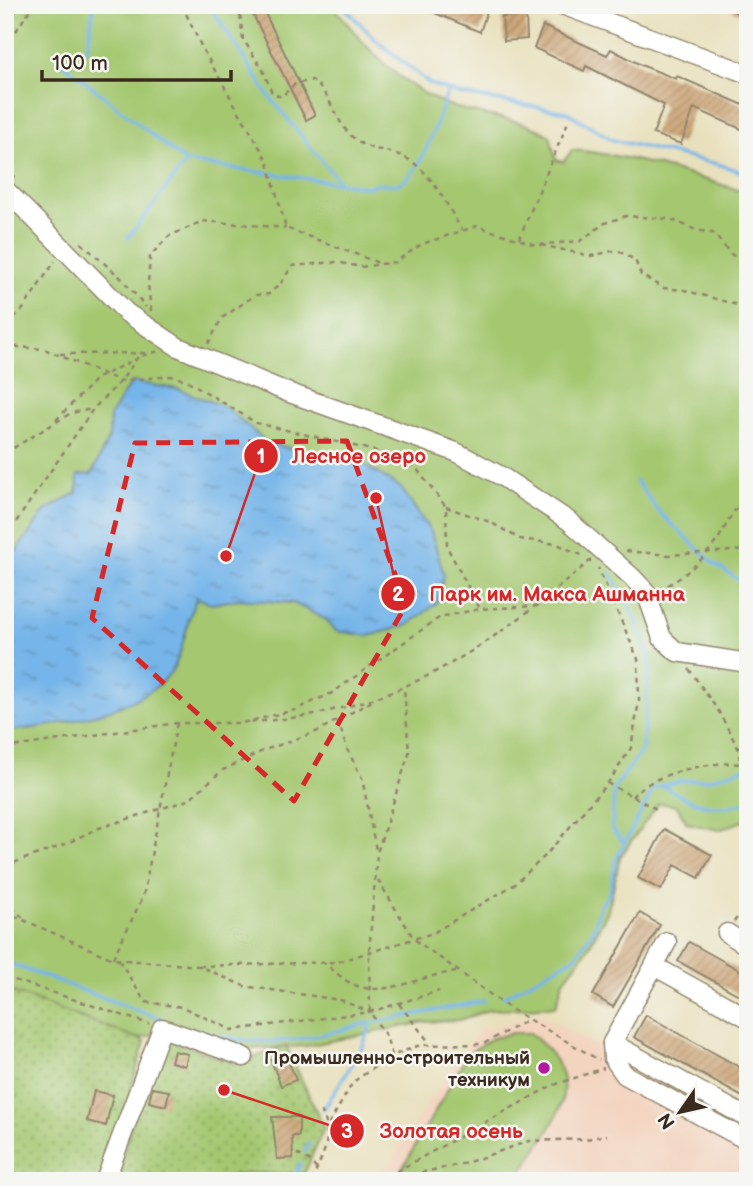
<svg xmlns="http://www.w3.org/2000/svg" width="753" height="1186" viewBox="0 0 753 1186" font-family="'Balsamiq Sans',sans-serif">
	<defs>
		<pattern id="garden-dots" width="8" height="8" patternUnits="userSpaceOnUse" patternTransform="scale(1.75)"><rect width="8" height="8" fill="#a4c770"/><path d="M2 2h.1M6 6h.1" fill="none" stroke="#87a25b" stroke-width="1.8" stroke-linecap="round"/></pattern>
		<pattern id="water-ripples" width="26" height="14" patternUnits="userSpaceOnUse" patternTransform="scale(1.75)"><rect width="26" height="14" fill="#76b5e9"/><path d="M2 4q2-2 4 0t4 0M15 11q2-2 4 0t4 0" fill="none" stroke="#6293bc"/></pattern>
		<pattern id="building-hatch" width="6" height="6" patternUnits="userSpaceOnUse" patternTransform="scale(1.75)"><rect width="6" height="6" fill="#cda678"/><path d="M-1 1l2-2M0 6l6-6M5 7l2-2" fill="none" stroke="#a88762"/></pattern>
	</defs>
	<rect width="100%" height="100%" fill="#f6f6f2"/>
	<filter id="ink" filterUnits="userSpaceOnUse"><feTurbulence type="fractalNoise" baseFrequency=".0143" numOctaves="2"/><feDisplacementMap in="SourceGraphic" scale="14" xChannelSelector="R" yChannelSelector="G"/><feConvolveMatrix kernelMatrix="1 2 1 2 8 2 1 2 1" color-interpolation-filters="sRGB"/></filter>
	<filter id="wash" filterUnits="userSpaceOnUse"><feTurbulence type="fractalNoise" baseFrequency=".00686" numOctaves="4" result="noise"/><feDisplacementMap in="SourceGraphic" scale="28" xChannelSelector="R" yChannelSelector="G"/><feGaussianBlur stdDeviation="1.57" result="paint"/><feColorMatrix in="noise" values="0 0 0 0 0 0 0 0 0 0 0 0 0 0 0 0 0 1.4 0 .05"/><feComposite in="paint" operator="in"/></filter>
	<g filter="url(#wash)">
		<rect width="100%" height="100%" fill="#e8e0bc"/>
		<!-- built -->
		<path fill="#f3d4bf" d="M541,1015L748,1129V1181H360L390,1165L425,1106L479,1030Z"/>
		<!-- park -->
		<g fill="#a4c770" stroke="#707847" stroke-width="2">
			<path d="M5,5H333C365,48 404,91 457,108C489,118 521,117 550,136L556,160L563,162L572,150C633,155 690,175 748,193V819L719,830L687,823L677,806L659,803L620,857L608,911L587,950L563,982L556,1006L489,1010L459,1020L425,1022L306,1046L226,1050L170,1032L117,1043L5,999Z"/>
			<path d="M512,1033H530C596,1085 550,1124 516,1181H395L468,1054L490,1039Z"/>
		</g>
		<!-- garden -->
		<g fill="url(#garden-dots)" stroke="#707847" stroke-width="2">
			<path d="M5,989L145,1041L103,1181H5Z"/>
			<path d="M163,1037L236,1064L286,1046L324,1128L304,1174L248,1173L209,1181H117L133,1116Z"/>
		</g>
		<!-- water -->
		<path fill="url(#water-ripples)" stroke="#587084" stroke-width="2" d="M131,382L178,389L225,407L269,444L357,460L401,488L431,532L444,575L437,603L408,625L369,636L336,631L325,619L293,603L238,599L212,604L197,598C185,620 185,653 170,673C142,711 50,728 5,731V561L11,558L46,510L77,493L78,475L92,474L109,437L110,416Z"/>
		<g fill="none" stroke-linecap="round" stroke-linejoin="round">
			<!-- stream -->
			<g stroke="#76b5e9" stroke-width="3.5">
				<path d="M209,5L269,96L340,183"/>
				<path d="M342,5L376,40L430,84L458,94L567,112L613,140L721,165L748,174"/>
				<path d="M87,50L94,5"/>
				<path d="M61,62L186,162L369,187C380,179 389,188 400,183C423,173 439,114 448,91"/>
				<path d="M128,238L186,162"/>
				<path d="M636,481L659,512L713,563L748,586"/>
				<path d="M611,574L636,619L650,659L642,750L614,789L612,829L624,843"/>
				<path d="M661,785C695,804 709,812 748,802"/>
				<path d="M5,962L164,1020"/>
				<path d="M503,997L575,957L593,931L600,907L610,892L616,859L654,788L679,781L709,779L748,767"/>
				<path d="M376,1022L484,1001"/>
				<path d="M192,1029C263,1050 298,1042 368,1023"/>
				<path d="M324,1109L363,1046L371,1023"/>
				<path d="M305,1152L309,1143"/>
				<path d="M286,1181L295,1176L300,1164"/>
			</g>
		</g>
		<g id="blocks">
			<!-- building -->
			<g fill="url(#building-hatch)">
				<path d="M248,5H261L315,115L306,120Z"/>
				<path d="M416,5H489L480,32Z"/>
				<path d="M723,5H748V19Z"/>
				<path d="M526,15L527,39L504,41L502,17Z"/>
				<path d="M543,26L607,55L611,49L641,65L676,79L677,76L748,107V132L694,108L681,144L653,134L664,105L586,66L584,71L534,48Z"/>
				<path d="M664,829L712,855L699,878L675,865L661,890L638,878Z"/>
				<path d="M640,913L660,925L613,1007L593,995Z"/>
				<path d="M689,942L748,975V1000L678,961Z"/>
				<path d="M646,1015L748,1072V1100L634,1037Z"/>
				<path d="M174,1051L188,1054L185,1066L171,1062Z"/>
				<path d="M286,1055L296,1080L281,1086L271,1060Z"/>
				<path d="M152,1088L169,1091L166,1106L149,1102Z"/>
				<path d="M94,1091L113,1095L106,1126L87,1121Z"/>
				<path d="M272,1117H299V1136H292L293,1158L277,1159Z"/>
			</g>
		</g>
	</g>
	<g filter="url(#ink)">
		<use href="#blocks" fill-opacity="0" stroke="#92856d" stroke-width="2"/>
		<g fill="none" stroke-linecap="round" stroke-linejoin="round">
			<defs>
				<g id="minor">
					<path d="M562,5L748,74"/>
					<path d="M5,189L127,313L178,347L287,392L456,452L501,476L569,521L632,577L646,592L662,638L677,652L748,663"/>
					<path d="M727,933L748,946"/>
					<path d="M667,942L612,1043L748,1118"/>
					<path d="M654,966L748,1018"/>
					<path d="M612,1043L613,1058L625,1075L748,1141"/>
					<path d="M105,1181L162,1028L244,1057"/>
				</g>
			</defs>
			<!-- minor casing -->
			<use href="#minor" stroke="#92856d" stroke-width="21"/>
			<!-- path -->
			<g stroke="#92856d" stroke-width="2.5" stroke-dasharray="5 5" stroke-linecap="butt">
				<path d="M182,5L202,48L267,160L286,228L379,263"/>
				<path d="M239,5L243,39L263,70L272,93L281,97L295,84L312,80C333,96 335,124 356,140C368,150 382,149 396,154C429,164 445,203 462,230"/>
				<path d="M5,48L33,5"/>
				<path d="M5,166L17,179"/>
				<path d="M519,239L568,122"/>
				<path d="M81,243L120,277L146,307"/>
				<path d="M541,245L591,256L617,250L635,260L641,275L663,288L684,290L748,308"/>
				<path d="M151,311L148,284L150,256L169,236L203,221L286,228"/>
				<path d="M5,323L21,312L55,261"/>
				<path d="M208,344L222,318L255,295L269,294L281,283L292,266L336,262L361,267L395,262L422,244L477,226L536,245L580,241L605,223L626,216L670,219L696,230L713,233L732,255L748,260"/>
				<path d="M5,346L44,349L121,381L172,376L188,381L256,423L397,456L416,468L446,507L447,547L480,609"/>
				<path d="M60,354L148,353"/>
				<path d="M56,420L96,379L135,359"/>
				<path d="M5,453L71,413L93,409"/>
				<path d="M446,507L490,522L520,539L557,544L586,557"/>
				<path d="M5,538L93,409L121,381L138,357L159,351"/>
				<path d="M626,551L669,555L748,550"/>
				<path d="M659,590C682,579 703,560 718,539C728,525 730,509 748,501"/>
				<path d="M689,669L719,712L738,748L748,804"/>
				<path d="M338,720L347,749L362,778L376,850"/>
				<path d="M251,722C395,713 485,651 591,560"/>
				<path d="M5,748L177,723H242L295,710L332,693L440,617L480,609L538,606"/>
				<path d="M738,748L748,738"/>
				<path d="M607,783L660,811"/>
				<path d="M632,797C649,774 713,760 741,764"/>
				<path d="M5,866L66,844L96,829L188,800L223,770L265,750L316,732L374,700"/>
				<path d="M378,880L414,939L509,1008L599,1060"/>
				<path d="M5,900L27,922"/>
				<path d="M5,912L113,959L199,966L244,986L340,1000L370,1012"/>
				<path d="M734,922L748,901"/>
				<path d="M113,958L143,897L177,723"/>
				<path d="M119,960L145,1002L182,1007L232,1030L370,1012L439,991"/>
				<path d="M322,961C332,969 345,982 357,986C390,997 424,973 458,972"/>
				<path d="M199,966L337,962L433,933L515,884L545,856L610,780L631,748L639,701L638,659L598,568"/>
				<path d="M5,977L149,1024"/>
				<path d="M399,1004L429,1042"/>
				<path d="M392,1055L386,1036L370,1012L369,952L377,853L409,753L404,687"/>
				<path d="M329,1124L353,1082L389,1057L420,1045L483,1044L528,1020"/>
				<path d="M297,1154L310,1161L317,1170"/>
				<path d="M311,1181C322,1158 335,1135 321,1111"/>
				<path d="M379,1181L551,1086L604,1068"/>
				<path d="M382,1181L466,1163L529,1141L586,1139L607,1135"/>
			</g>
			<!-- minor -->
			<use href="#minor" stroke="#fff" stroke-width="18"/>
		</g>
	</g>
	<!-- marked area -->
	<path fill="none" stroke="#d62828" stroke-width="5" stroke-dasharray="14 9" stroke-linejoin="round" d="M347,441L406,605L294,801L92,618L135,443Z"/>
	<!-- markers -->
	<circle fill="#b5179e" stroke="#f6f6f2" stroke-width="2.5" cx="544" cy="1068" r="7"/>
	<g text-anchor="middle" stroke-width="5" stroke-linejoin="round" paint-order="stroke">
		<!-- poi labels -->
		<g font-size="19" font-weight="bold" fill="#3b2a1e" stroke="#f6f6f2" text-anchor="end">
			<text x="530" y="1064">Промышленно-строительный<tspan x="530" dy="22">техникум</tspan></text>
		</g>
	</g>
	<!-- callouts -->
	<path fill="none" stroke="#d62828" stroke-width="2.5" d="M226 556L261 456M376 498L398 594M224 1090L347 1131"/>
	<g fill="#d62828" stroke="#f6f6f2" stroke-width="2.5">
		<circle cx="226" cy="556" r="7"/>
		<circle cx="376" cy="498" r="7"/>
		<circle cx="224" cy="1090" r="7"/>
		<circle cx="261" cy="456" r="18"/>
		<circle cx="398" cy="594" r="18"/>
		<circle cx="347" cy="1131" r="18"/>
	</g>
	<g font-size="21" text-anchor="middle" font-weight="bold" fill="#fff">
		<text x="261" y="463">1</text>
		<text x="398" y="601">2</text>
		<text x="347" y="1138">3</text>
	</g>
	<g font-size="21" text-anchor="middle" font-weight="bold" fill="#d62828" stroke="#f6f6f2" stroke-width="5" stroke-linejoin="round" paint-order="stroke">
		<text x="359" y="463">Лесное озеро</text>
		<text x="557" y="601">Парк им. Макса Ашманна</text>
		<text x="451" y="1138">Золотая осень</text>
	</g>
	<!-- margin -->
	<rect width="753" height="1186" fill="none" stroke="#f6f6f2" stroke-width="28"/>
	<!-- north arrow -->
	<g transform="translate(680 1112) rotate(236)" stroke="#f6f6f2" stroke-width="5" paint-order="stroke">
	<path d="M0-5L12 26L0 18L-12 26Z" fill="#3b2a1e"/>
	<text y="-10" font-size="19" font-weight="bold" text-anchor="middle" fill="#3b2a1e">N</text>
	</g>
	<!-- scale -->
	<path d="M42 70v10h189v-10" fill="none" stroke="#3b2a1e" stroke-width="3.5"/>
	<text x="52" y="70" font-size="21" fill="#3b2a1e" stroke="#f6f6f2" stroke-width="5" paint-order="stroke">100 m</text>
</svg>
